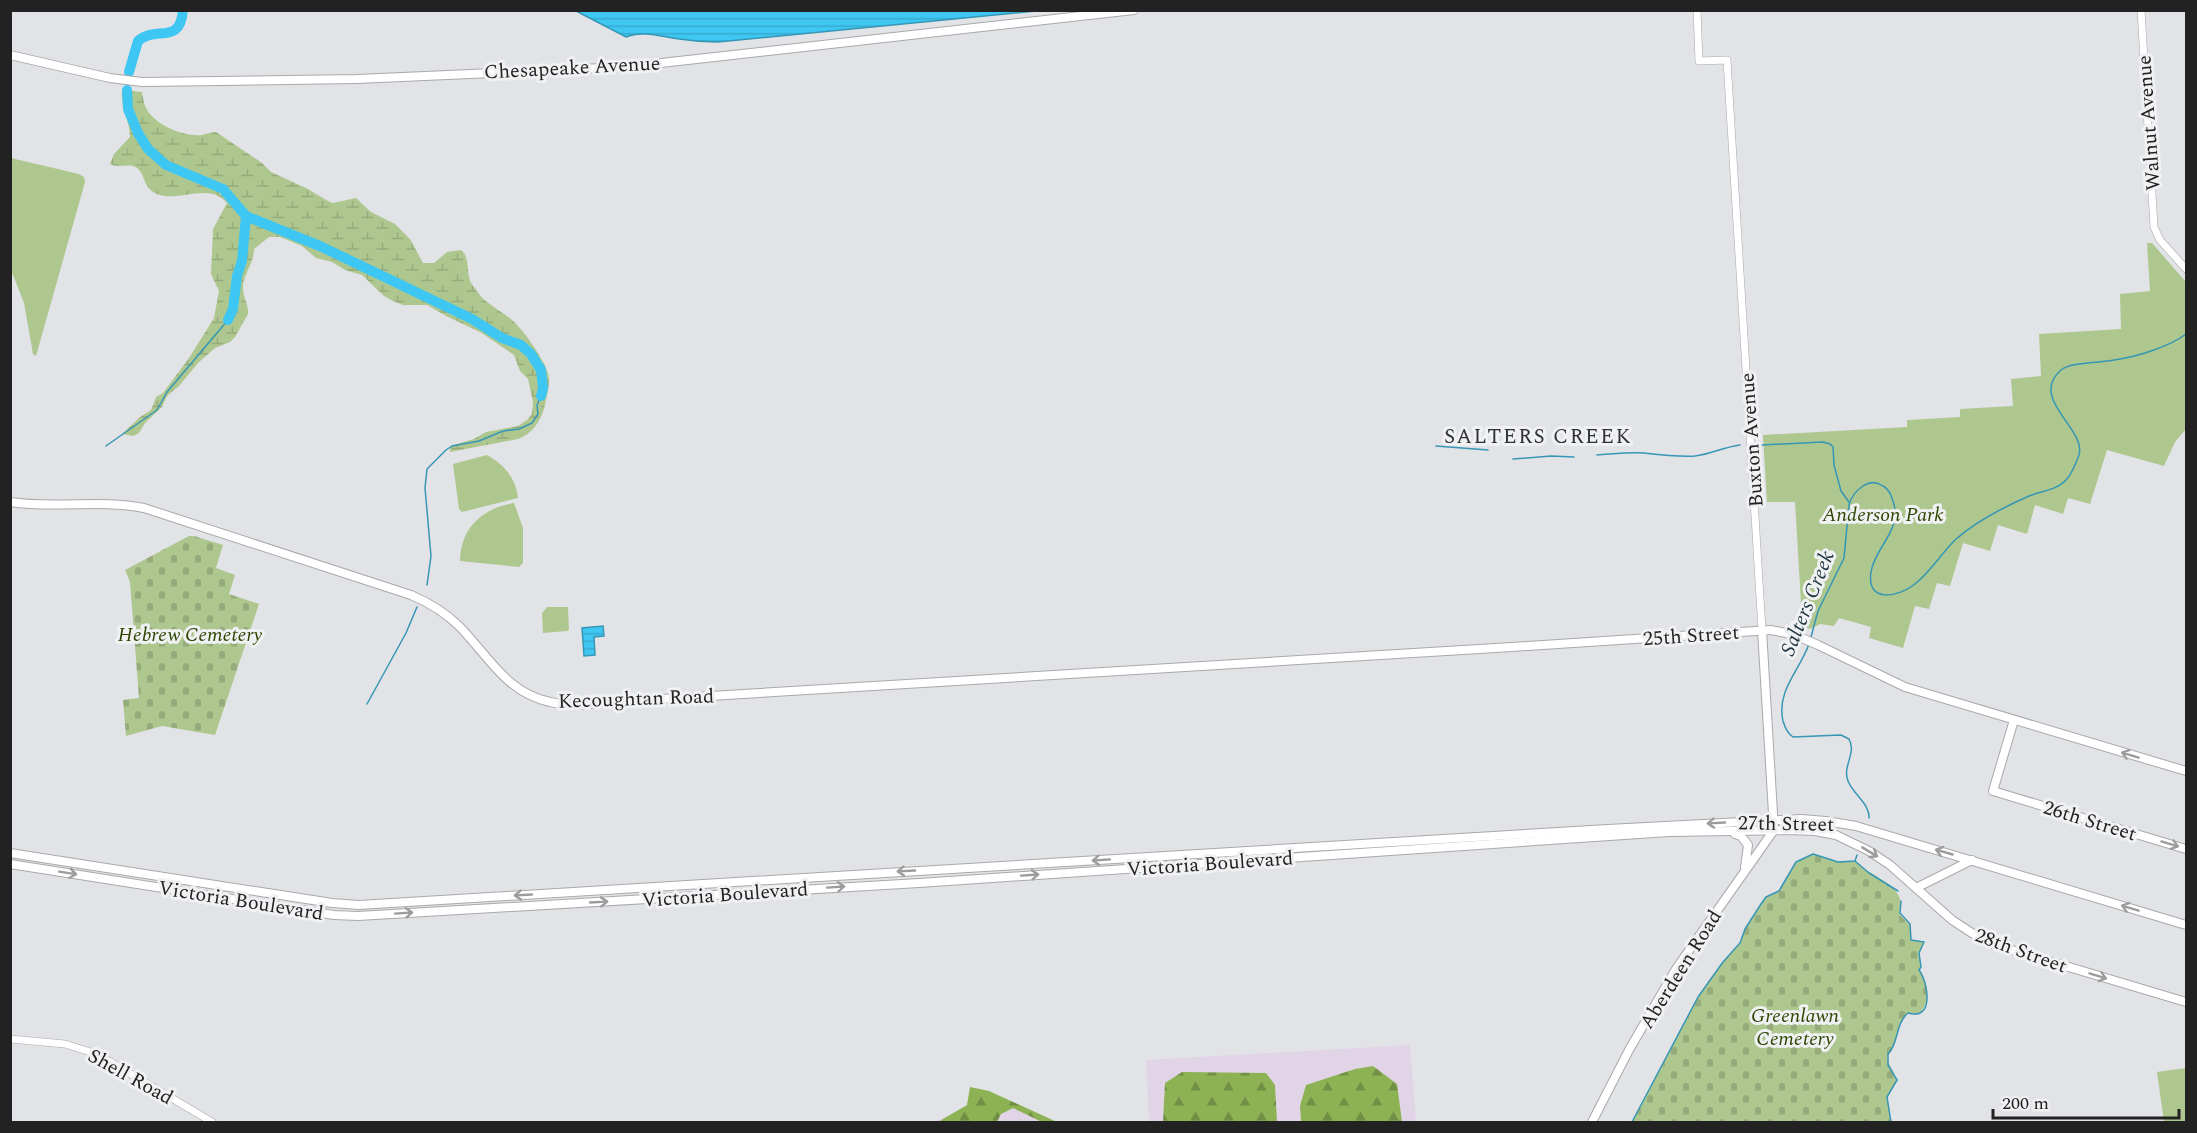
<svg xmlns="http://www.w3.org/2000/svg" width="2197" height="1133" viewBox="0 0 2197 1133" font-family="Spectral,serif">
	<defs>
		<pattern id="forest-firs" width="22" height="20" patternUnits="userSpaceOnUse" patternTransform="scale(1.5)"><rect width="22" height="20" fill="#8cb254"/><path d="M5 1l3.5 6h-7zM16 11l3.5 6h-7z" fill="#729045"/></pattern>
		<pattern id="wetland-marsh" width="20" height="14" patternUnits="userSpaceOnUse" patternTransform="scale(1.5)"><rect width="20" height="14" fill="#aec78f"/><path d="M1 5h8M5 5V1M11 12h8M15 12V8" fill="none" stroke="#95ab7b"/></pattern>
		<pattern id="cemetery-stones" width="16" height="16" patternUnits="userSpaceOnUse" patternTransform="scale(1.5)"><rect width="16" height="16" fill="#aec78f"/><path d="M2 7V4a2 2 0 0 1 4 0v3zM10 15v-3a2 2 0 0 1 4 0v3z" fill="#95ab7b"/></pattern>
		<pattern id="water-rules" width="6" height="5" patternUnits="userSpaceOnUse" patternTransform="scale(1.5)"><rect width="6" height="5" fill="#3ec7f3"/><path d="M0 2.5h6" fill="none" stroke="#36abd0"/></pattern>
	</defs>
	<rect width="100%" height="100%" fill="#e2e3e6"/>
	<!-- commercial -->
	<g fill="#e2d4e7">
		<path d="M1410,1045L1416,1122H1149L1146,1060Z"/>
		<path d="M994,1096L1050,1122H935L937,1120Z"/>
	</g>
	<!-- forest -->
	<g fill="url(#forest-firs)">
		<path d="M1373,1066L1397,1084L1402,1122H1301L1300,1106L1306,1085L1355,1069Z"/>
		<path d="M1182,1072L1266,1073L1275,1085L1277,1122H1163L1165,1083Z"/>
		<path d="M970,1087L989,1091L1057,1122H1042L1013,1108L1001,1114L997,1122H938L967,1105Z"/>
	</g>
	<!-- wetland -->
	<path fill="url(#wetland-marsh)" d="M122,90L142,92C143,99 144,105 147,110C157,126 185,137 202,135C207,134 211,132 216,132L262,163L271,172L306,188L328,201L333,203L356,198L371,212L395,224L410,239L423,263H434L447,252L461,250C472,259 464,276 474,287C478,292 481,298 486,301C494,308 504,313 512,320C523,329 547,363 549,377C550,387 546,400 544,409C540,422 531,435 518,439L450,452V446L474,439L486,432L518,426L527,420L532,414L533,402L528,379L520,371L514,355L480,332L448,317L427,305H403L393,301L384,296L362,275L345,270L332,262L316,258L302,246L280,237H269L254,249C254,263 244,273 243,286C242,296 249,304 248,314L235,337L230,342L215,348L198,363L179,386L167,396L162,407L145,423L139,433L133,436L122,434L140,417L151,410L156,397L163,393L189,358L214,318L219,291L211,274L213,229L227,203C212,184 186,198 165,196C142,193 147,176 137,168C129,162 119,169 110,164L114,154L130,137C130,120 120,107 122,90Z"/>
	<!-- cemetery -->
	<g fill="url(#cemetery-stones)">
		<path d="M189,536H194L223,545L216,568L235,575L229,594L259,604L215,735L162,726L126,736L123,700L139,698L130,582L125,570Z"/>
		<path d="M1813,854L1838,862L1855,861C1867,874 1898,884 1900,900C1901,905 1899,910 1900,915L1911,926V940L1924,942L1919,953L1921,967L1919,970C1929,983 1931,1001 1919,1014L1908,1013C1896,1023 1899,1038 1892,1050C1890,1053 1887,1056 1887,1059L1897,1080L1887,1097L1891,1122H1632L1698,997L1723,962L1740,943L1745,929L1761,904L1766,897L1779,891L1796,862Z"/>
	</g>
	<!-- park -->
	<g fill="#aec78f">
		<path d="M11,158L79,174L84,177L85,182L36,356L33,354L24,303L11,270Z"/>
		<path d="M2147,243H2152L2186,282V429L2175,442L2164,466L2107,450L2090,504L2068,498L2063,514L2035,505L2027,534L1998,525L1990,551L1963,543L1950,586L1937,583L1929,609L1915,606L1903,648L1869,638L1871,627L1839,618L1834,626L1820,624L1810,629L1801,626L1802,620L1795,502H1767L1763,435L1907,427V420L1960,417V409L2013,406L2011,379L2041,376L2039,334L2121,329L2120,294L2150,291Z"/>
		<path d="M487,455C504,464 516,479 518,498L462,512L459,509L453,464Z"/>
		<path d="M514,503L523,528V563L519,567L460,561C460,528 483,508 514,503Z"/>
		<path d="M547,607H568L569,630L567,631L543,633L542,613Z"/>
		<path d="M2186,1068V1122H2164L2157,1072Z"/>
	</g>
	<!-- water -->
	<g fill="url(#water-rules)" stroke="#3696b5" stroke-width="1.5">
		<path d="M576,11V10L1036,11L718,42C705,42 692,41 679,39C662,37 643,30 626,37Z"/>
		<path d="M603,626L604,636L594,637L595,655L584,656L582,628Z"/>
	</g>
	<g fill="none" stroke-linecap="round" stroke-linejoin="round">
		<!-- stream -->
		<g stroke="#3696b5" stroke-width="1.5">
			<path d="M1762,445L1823,442L1830,444L1833,447L1834,465L1841,491L1849,502"/>
			<path d="M106,446L157,410L167,392L228,320"/>
			<path d="M1436,446L1488,450"/>
			<path d="M1597,455C1613,454 1628,452 1644,453C1661,455 1677,457 1695,456C1711,454 1724,447 1740,445"/>
			<path d="M1513,459L1551,456L1574,457"/>
			<path d="M427,585L431,556L425,488L427,469L446,450L452,446L479,441L503,431L519,429L532,423L538,414L537,405L541,396"/>
			<path d="M1811,637L1818,611L1844,558L1849,505C1853,491 1869,476 1883,486C1889,489 1891,495 1893,501C1903,531 1875,546 1871,572C1866,604 1899,597 1915,584C1930,572 1941,554 1955,540C1976,521 2004,507 2029,496C2041,491 2057,490 2066,480C2072,474 2076,463 2079,455C2087,429 2028,399 2061,370C2070,362 2101,363 2114,360C2136,357 2169,347 2186,334"/>
			<path d="M1809,644C1800,670 1776,691 1783,721C1785,728 1787,733 1793,737L1841,735L1849,739C1857,753 1842,766 1848,781C1853,794 1870,804 1869,818"/>
			<path d="M367,704L406,633L417,607"/>
			<path d="M1855,861L1869,873L1898,891"/>
			<path d="M1632,1122L1698,997L1723,962L1740,943L1745,929L1761,904L1766,897L1779,891L1796,862L1813,854L1838,862L1855,861L1857,855"/>
			<path d="M1891,1122L1887,1097L1897,1080L1888,1065V1054C1899,1043 1895,1024 1908,1013C1935,1021 1928,982 1919,970L1921,967L1919,953L1924,942L1911,940L1910,924L1900,913L1901,901"/>
		</g>
		<!-- river -->
		<g stroke="#3ec7f3" stroke-width="10">
			<path d="M129,72L138,41C156,25 180,46 183,10"/>
			<path d="M127,90L128,109L138,133L148,149L166,165L223,189L246,216L322,247L472,319L502,338L521,345L531,354L541,370L543,388L541,396"/>
			<path d="M228,320L233,309L237,276L242,261L246,216"/>
		</g>
		<defs>
			<g id="minor">
				<path d="M1697,10L1699,61L1727,60L1762,630"/>
				<path d="M2141,10L2154,227L2160,240L2186,269"/>
				<path d="M10,1039L65,1044L97,1054L212,1122"/>
			</g>
			<g id="major">
				<path d="M10,55L110,78L142,82L357,79L625,67L1134,10"/>
				<path d="M10,502C55,509 100,499 144,508L411,595C430,603 446,613 460,627C489,657 507,693 550,702C575,708 603,702 628,701L1512,647L1771,630L1795,635L1818,645L1905,687L2186,771"/>
				<path d="M2014,720L1993,791L2186,849"/>
				<path d="M1735,834L1741,836L1748,845L1745,867"/>
				<path d="M10,853L332,903L359,905L1608,829L1801,819L1826,821L1856,826L2186,925"/>
				<path d="M10,864L334,915L358,916L919,883L1669,832L1790,830L1815,831L1836,835L1869,851L1890,865L1952,920L1978,937L1995,945L2186,1002"/>
				<path d="M1916,888L1972,860"/>
				<path d="M1592,1122L1629,1050L1676,969L1774,830L1762,630"/>
			</g>
		</defs>
		<!-- minor casing -->
		<use href="#minor" stroke="#a8a9ab" stroke-width="8"/>
		<!-- major casing -->
		<use href="#major" stroke="#a8a9ab" stroke-width="10"/>
		<!-- minor -->
		<use href="#minor" stroke="#fff" stroke-width="7"/>
		<!-- major -->
		<use href="#major" stroke="#fff" stroke-width="8"/>
	</g>
	<!-- one-way arrows -->
	<defs><path id="oneway-shaft" d="M-6 0H5M1.5-3L5.5 0L1.5 3" fill="none" stroke-width="1.6" stroke-linecap="round" stroke-linejoin="round" transform="scale(1.5)"/></defs>
	<g stroke="#9c9c9c">
		<use href="#oneway-shaft" transform="translate(2130 755) rotate(-163)"/>
		<use href="#oneway-shaft" transform="translate(1716 823) rotate(177)"/>
		<use href="#oneway-shaft" transform="translate(2170 844) rotate(17)"/>
		<use href="#oneway-shaft" transform="translate(1870 852) rotate(31)"/>
		<use href="#oneway-shaft" transform="translate(1944 852) rotate(-164)"/>
		<use href="#oneway-shaft" transform="translate(1101 860) rotate(176)"/>
		<use href="#oneway-shaft" transform="translate(906 871) rotate(177)"/>
		<use href="#oneway-shaft" transform="translate(68 873) rotate(9)"/>
		<use href="#oneway-shaft" transform="translate(1030 875) rotate(-4)"/>
		<use href="#oneway-shaft" transform="translate(836 887) rotate(-4)"/>
		<use href="#oneway-shaft" transform="translate(523 895) rotate(177)"/>
		<use href="#oneway-shaft" transform="translate(599 902) rotate(-3)"/>
		<use href="#oneway-shaft" transform="translate(2130 908) rotate(-163)"/>
		<use href="#oneway-shaft" transform="translate(404 913) rotate(-4)"/>
		<use href="#oneway-shaft" transform="translate(2098 976) rotate(17)"/>
	</g>
	<g text-anchor="middle" stroke-width="6" stroke-linejoin="round" paint-order="stroke">
		<!-- street labels -->
		<g font-size="20" fill="#222223" stroke="#f0f1f3">
			<text transform="translate(572 67) rotate(-3)" y="7">Chesapeake Avenue</text>
			<text transform="translate(2148 123) rotate(-94)" y="7">Walnut Avenue</text>
			<text transform="translate(1751 440) rotate(-94)" y="7">Buxton Avenue</text>
			<text transform="translate(1691 635) rotate(-4)" y="7">25th Street</text>
			<text transform="translate(636 698) rotate(-2)" y="7">Kecoughtan Road</text>
			<text transform="translate(2090 820) rotate(17)" y="7">26th Street</text>
			<text transform="translate(1786 823) rotate(1)" y="7">27th Street</text>
			<text transform="translate(1210 863) rotate(-4)" y="7">Victoria Boulevard</text>
			<text transform="translate(725 894) rotate(-4)" y="7">Victoria Boulevard</text>
			<text transform="translate(241 900) rotate(9)" y="7">Victoria Boulevard</text>
			<text transform="translate(2021 950) rotate(20)" y="7">28th Street</text>
			<text transform="translate(1680 969) rotate(-58)" y="7">Aberdeen Road</text>
			<text transform="translate(131 1076) rotate(29)" y="7">Shell Road</text>
		</g>
		<!-- park labels -->
		<g font-size="20" font-style="italic" fill="#2e4500" stroke="#f0f1f3">
			<text x="1883" y="521">Anderson Park</text>
			<text x="190" y="641">Hebrew Cemetery</text>
			<text x="1795" y="1022">Greenlawn<tspan x="1795" dy="23">Cemetery</tspan></text>
		</g>
		<!-- neighbourhood labels -->
		<g font-size="21" letter-spacing="1.5" fill="#303133" stroke="#f0f1f3">
			<text x="1538" y="443">SALTERS CREEK</text>
		</g>
		<!-- water labels -->
		<g font-size="21" font-style="italic" fill="#1e343d" stroke="#f0f1f3">
			<text transform="translate(1807 603) rotate(-68)" y="7">Salters Creek</text>
		</g>
	</g>
	<!-- border -->
	<rect width="2197" height="1133" fill="none" stroke="#222223" stroke-width="24"/>
	<!-- scale -->
	<path d="M1993 1109v9h186v-9" fill="none" stroke="#222223" stroke-width="3"/>
	<text x="2002" y="1109" font-size="18" fill="#222223" stroke="#f0f1f3" stroke-width="4.5" paint-order="stroke">200 m</text>
</svg>
